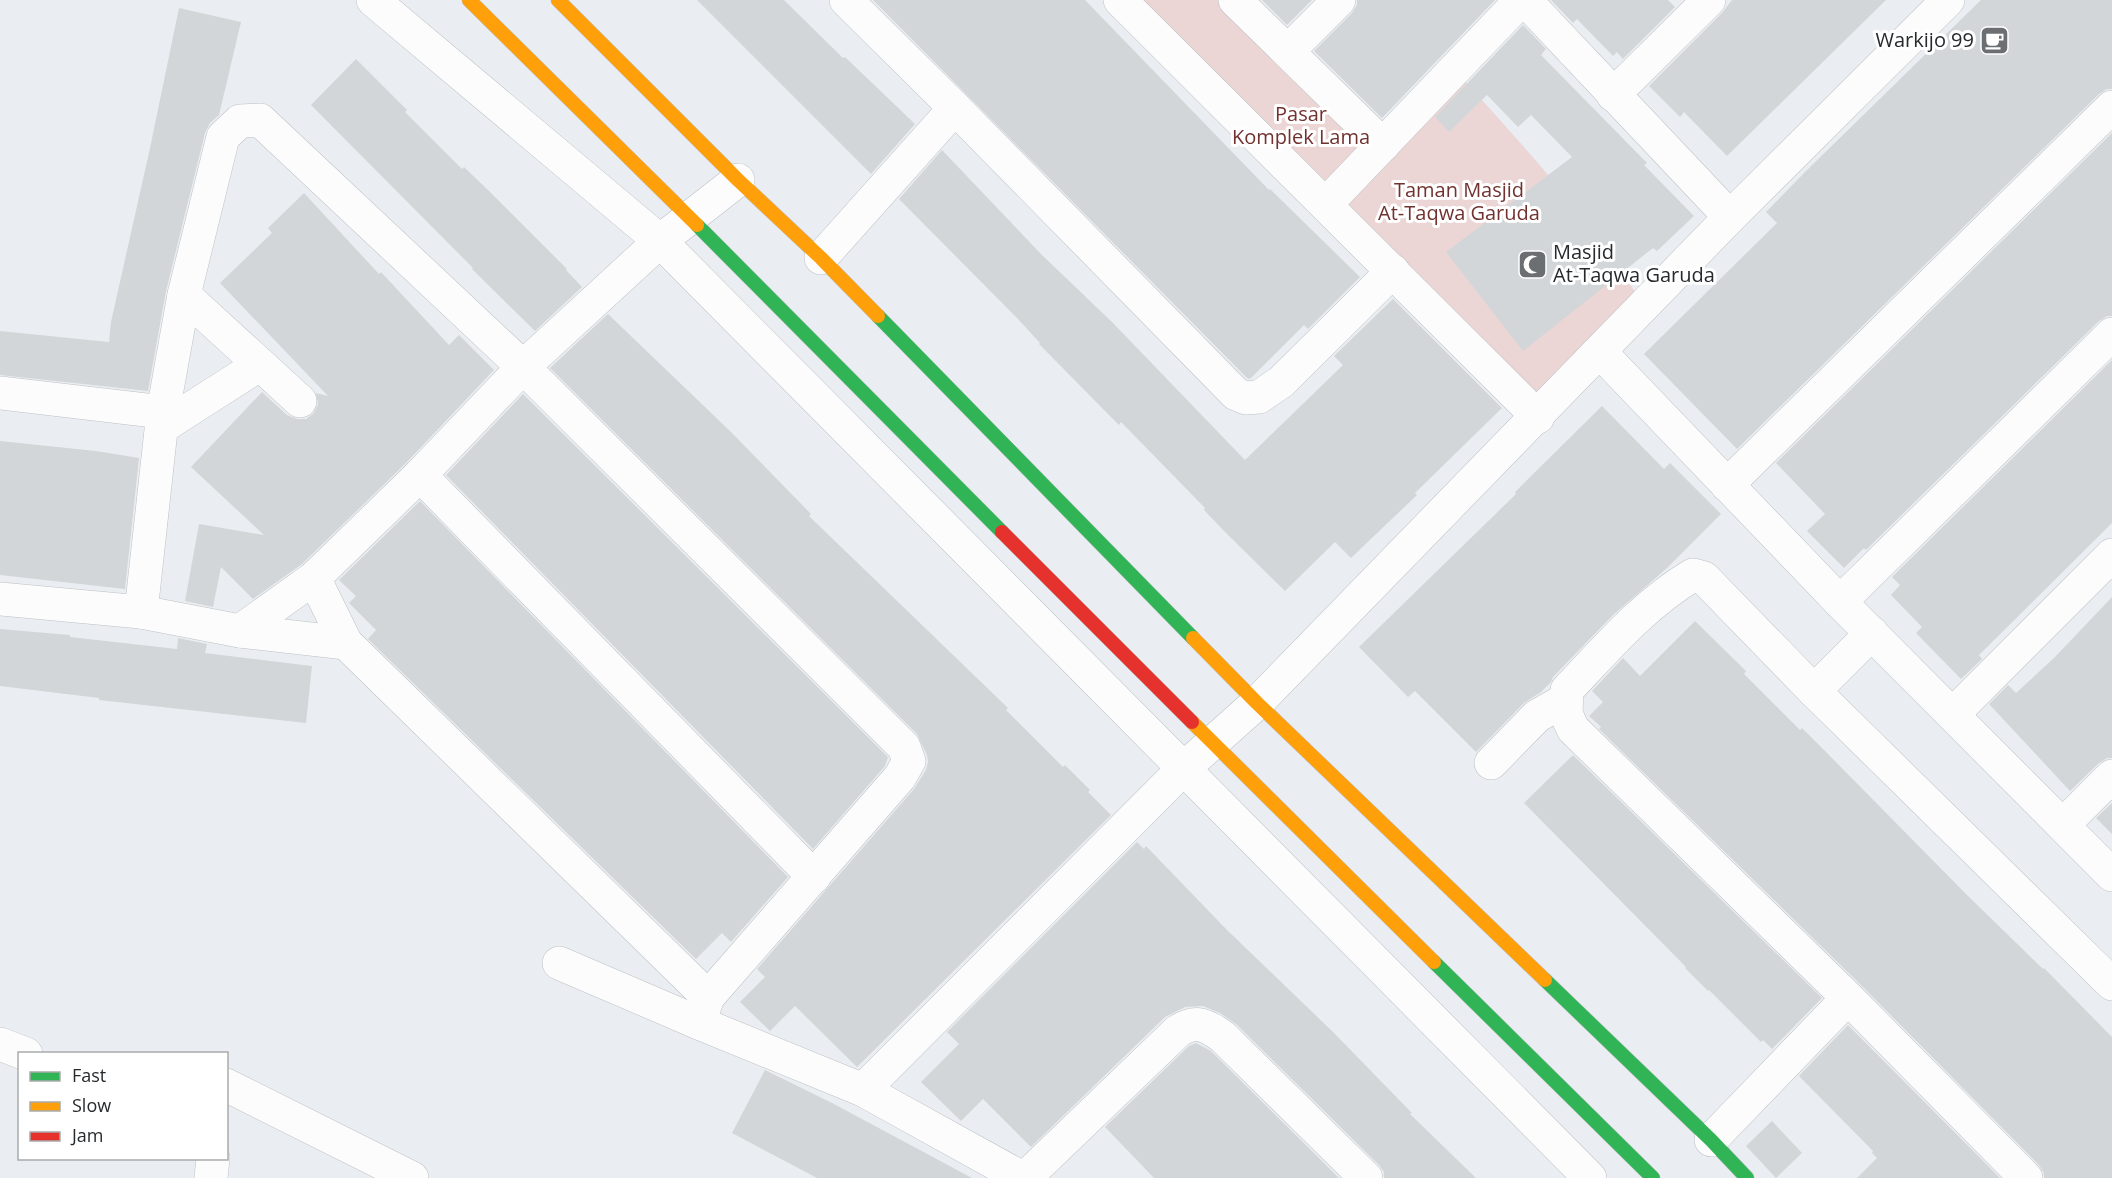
<svg xmlns="http://www.w3.org/2000/svg" width="2112" height="1178" viewBox="0 0 2112 1178" font-family="'Open Sans',sans-serif">
	<rect width="100%" height="100%" fill="#eaeef2"/>
	<!-- green -->
	<g fill="#ebd6d5">
		<path d="M1121,0H1229L1379,147L1321,200Z"/>
		<path d="M1462,78C1525,148 1593,220 1641,302L1539,399L1336,201Z"/>
	</g>
	<!-- building -->
	<g fill="#d2d6d8">
		<path d="M697,0H784L843,58L845,57L915,124L871,174Z"/>
		<path d="M873,0H1085L1269,190L1270,189L1360,277L1308,329L1304,325L1250,379L1247,378Z"/>
		<path d="M1262,0H1312L1287,25Z"/>
		<path d="M1357,0H1495L1382,118L1314,51L1352,13L1357,5Z"/>
		<path d="M1551,0H1668L1675,7L1623,59L1617,52L1613,56L1577,19L1573,23Z"/>
		<path d="M1732,0H1886L1727,156L1684,112L1680,117L1649,86L1722,13Z"/>
		<path d="M1981,0H2112V89H2107L2099,94L1737,449L1644,354L1777,223L1766,212L1805,172Z"/>
		<path d="M179,8L241,22L219,115L210,123L205,133L166,291L148,391L0,375V331L109,342L111,322L150,148Z"/>
		<path d="M1523,25L1546,49L1541,55L1647,163L1644,165L1694,216L1657,251L1653,248L1523,351L1446,252L1572,157L1531,115L1518,127L1487,95L1449,132L1435,117Z"/>
		<path d="M356,59L407,110L405,112L462,169L464,167L489,191L567,269L566,270L582,287L535,331L472,269L473,268L311,105Z"/>
		<path d="M2112,133V316H2107L2099,321L1866,550L1864,548L1844,568L1807,531L1825,514L1776,463Z"/>
		<path d="M942,150L1043,256L1112,322L1245,460L1343,365L1334,356L1393,299L1502,408L1415,493L1417,495L1351,558L1335,542L1285,591L1224,531L1204,510L1205,508L1121,422L1119,425L1105,411L1039,344L1040,343L1018,319L899,199Z"/>
		<path d="M304,193L379,274L381,272L449,345L459,335L494,370L407,462L302,564L253,599L221,567L213,607L185,601L199,524L264,535L191,467L262,392L287,415L297,419H306L314,413L318,404L316,393L328,396L220,283L272,233L268,228Z"/>
		<path d="M608,314L731,432L811,514L809,516L1008,708L1006,710L1063,767L1065,765L1090,790L1088,792L1111,815L857,1067L795,1006L770,1031L740,1002L765,977L757,969L914,789L926,770L928,762L927,755L917,734L550,368Z"/>
		<path d="M2112,360V523L1979,655L1982,659L1961,679L1916,633L1922,627L1891,595L1900,585L1892,577Z"/>
		<path d="M523,394L888,757L885,766L813,849L446,475Z"/>
		<path d="M1602,406L1664,469L1670,463L1721,514L1667,568L1613,615L1553,677L1551,682L1541,692L1524,703L1476,752L1415,691L1408,697L1359,647L1516,494L1515,492Z"/>
		<path d="M0,441L96,451L139,458L125,589L0,575Z"/>
		<path d="M420,501L788,877L731,942L722,933L696,959L368,639L376,630L349,603L356,596L339,580Z"/>
		<path d="M2112,597V758H2107L2099,763L2070,791L1989,704L2008,685L2016,693L2055,657Z"/>
		<path d="M1695,621L1746,671L1744,674L1800,730L1802,728L1827,753L1965,893L2043,969L2044,968L2112,1037V1178H2044V1173L2039,1165L1861,985L1599,729L1601,727L1589,716L1603,702L1592,691L1623,658L1640,676Z"/>
		<path d="M0,629L70,635V637L177,649L178,638L207,644L205,653L312,666L306,723L99,700V698L0,686Z"/>
		<path d="M1573,755L1822,998L1772,1049L1763,1040L1761,1042L1709,990L1708,991L1685,968L1686,967L1524,803Z"/>
		<path d="M2112,803V834L2096,818Z"/>
		<path d="M1137,842L1144,849L1146,846L1227,930L1332,1031L1412,1113L1410,1114L1476,1178H1384V1172L1379,1165L1236,1024L1220,1013L1203,1006L1185,1007L1165,1017L1031,1147L983,1099L961,1121L921,1082L959,1044L947,1032Z"/>
		<path d="M1848,1025L2000,1178H1857L1877,1158L1872,1153L1873,1151L1799,1076Z"/>
		<path d="M1196,1043L1211,1051L1339,1178H1154L1105,1127L1189,1046Z"/>
		<path d="M765,1070L834,1104L972,1178H817L732,1133Z"/>
		<path d="M1772,1121L1802,1153L1776,1178L1746,1146Z"/>
	</g>
	<g fill="none" stroke-linecap="round" stroke-linejoin="round">
		<defs>
			<g id="street">
				<path d="M373,0L660,241L1590,1178"/>
				<path d="M846,0L955,108L1236,394L1246,398L1259,397L1281,382L1393,271"/>
				<path d="M1120,0L1538,417"/>
				<path d="M1235,0L1383,145"/>
				<path d="M1525,0L1730,217"/>
				<path d="M1288,51L1339,0"/>
				<path d="M1613,95L1709,0"/>
				<path d="M1326,204L1521,0"/>
				<path d="M821,258L955,108"/>
				<path d="M184,295L300,401"/>
				<path d="M1600,352L1840,602L2112,875"/>
				<path d="M0,393L163,412"/>
				<path d="M162,427L259,365"/>
				<path d="M420,475L814,877"/>
				<path d="M1727,485L2112,107"/>
				<path d="M0,599L141,612L240,631L346,643"/>
				<path d="M1840,602L2112,334"/>
				<path d="M141,612L163,412L184,295L223,137L240,121L260,120L523,367L904,747L909,761L900,777L708,997"/>
				<path d="M240,631L314,578"/>
				<path d="M1814,691L1872,633"/>
				<path d="M1953,714L2112,555"/>
				<path d="M1491,763L1537,716L1565,700"/>
				<path d="M2063,825L2112,776"/>
				<path d="M559,963L699,1023L863,1090L1022,1178"/>
				<path d="M699,1023L708,997L346,643L314,578L420,475L523,367L660,241L738,180"/>
				<path d="M0,1044L26,1054"/>
				<path d="M226,1085L412,1178"/>
				<path d="M863,1090L1183,769L1257,703L1730,217L1948,0"/>
				<path d="M1711,1140L1848,998"/>
				<path d="M211,1178L213,1158"/>
				<path d="M1025,1178L1178,1031C1197,1019 1206,1025 1223,1037L1366,1178"/>
				<path d="M2026,1178L1848,998L1573,729L1566,714L1567,690C1606,649 1644,604 1693,575L1704,578L1814,691L2112,984"/>
			</g>
			<g id="fast">
				<path d="M697,225L1002,532"/>
				<path d="M878,316L1193,638"/>
				<path d="M1434,962L1653,1178"/>
				<path d="M1545,980L1711,1140L1747,1178"/>
			</g>
			<g id="slow">
				<path d="M469,0L697,225"/>
				<path d="M558,0L738,180L821,258L878,316"/>
				<path d="M1193,638L1257,703L1545,980"/>
				<path d="M1192,722L1434,962"/>
			</g>
			<path id="jam" d="M1002,532L1192,722"/>
		</defs>
		<!-- street casing -->
		<use href="#street" stroke="#bdc0c3" stroke-width="34"/>
		<!-- fast casing -->
		<use href="#fast" stroke="#bdc0c3" stroke-width="15"/>
		<!-- slow casing -->
		<use href="#slow" stroke="#bdc0c3" stroke-width="15"/>
		<!-- jam casing -->
		<use href="#jam" stroke="#bdc0c3" stroke-width="15"/>
		<!-- street -->
		<use href="#street" stroke="#fcfcfd" stroke-width="33"/>
		<!-- fast -->
		<use href="#fast" stroke="#30b455" stroke-width="14"/>
		<!-- slow -->
		<use href="#slow" stroke="#ff9f0a" stroke-width="14"/>
		<!-- jam -->
		<use href="#jam" stroke="#e5322d" stroke-width="14"/>
	</g>
	<!-- icons -->
	<defs>
		<symbol id="cafe-square" viewBox="-11 -11 22 22"><rect x="-9" y="-9" width="18" height="18" rx="4" fill="#6b6f72" stroke="#fff"/><path d="M-5.5-4.5H6V0H3Q3 3.5 0 3.5H-2.5Q-5.5 3.5-5.5 0ZM3-3.2v2h1.7v-2ZM-6 4.5H4V6H-6Z" fill="#fff"/></symbol>
		<symbol id="mosque-square" viewBox="-11 -11 22 22"><rect x="-9" y="-9" width="18" height="18" rx="4" fill="#6b6f72" stroke="#fff"/><path d="M3.5-4.9A6 6 0 1 0 3.5 4.9A5 5 0 1 1 3.5-4.9Z" fill="#fff"/></symbol>
	</defs>
	<g fill-rule="evenodd">
		<use href="#cafe-square" x="1978" y="24" width="33" height="33"/>
		<use href="#mosque-square" x="1516" y="248" width="33" height="33"/>
	</g>
	<g text-anchor="middle" stroke-width="6" stroke-linejoin="round" paint-order="stroke">
		<!-- poi labels -->
		<g font-size="20" fill="#272a2d" stroke="#fff" text-anchor="end">
			<text x="1974" y="47">Warkijo 99</text>
			<text x="1553" y="259" text-anchor="start">Masjid<tspan x="1553" dy="23">At-Taqwa Garuda</tspan></text>
		</g>
		<!-- park labels -->
		<g font-size="20" fill="#71322f" stroke="#fff">
			<text x="1301" y="121">Pasar<tspan x="1301" dy="23">Komplek Lama</tspan></text>
			<text x="1459" y="197">Taman Masjid<tspan x="1459" dy="23">At-Taqwa Garuda</tspan></text>
		</g>
	</g>
	<!-- legend -->
	<rect x="18" y="1052" width="210" height="108" fill="#ffffff" stroke="#a9aaab" stroke-width="1.5"/>
	<rect x="30" y="1072" width="30" height="9" fill="#30b455" stroke="#a9aaab" stroke-width="1.5"/>
	<text x="72" y="1082" font-size="18" fill="#272a2d">Fast</text>
	<rect x="30" y="1102" width="30" height="9" fill="#ff9f0a" stroke="#a9aaab" stroke-width="1.5"/>
	<text x="72" y="1112" font-size="18" fill="#272a2d">Slow</text>
	<rect x="30" y="1132" width="30" height="9" fill="#e5322d" stroke="#a9aaab" stroke-width="1.5"/>
	<text x="72" y="1142" font-size="18" fill="#272a2d">Jam</text>
</svg>
